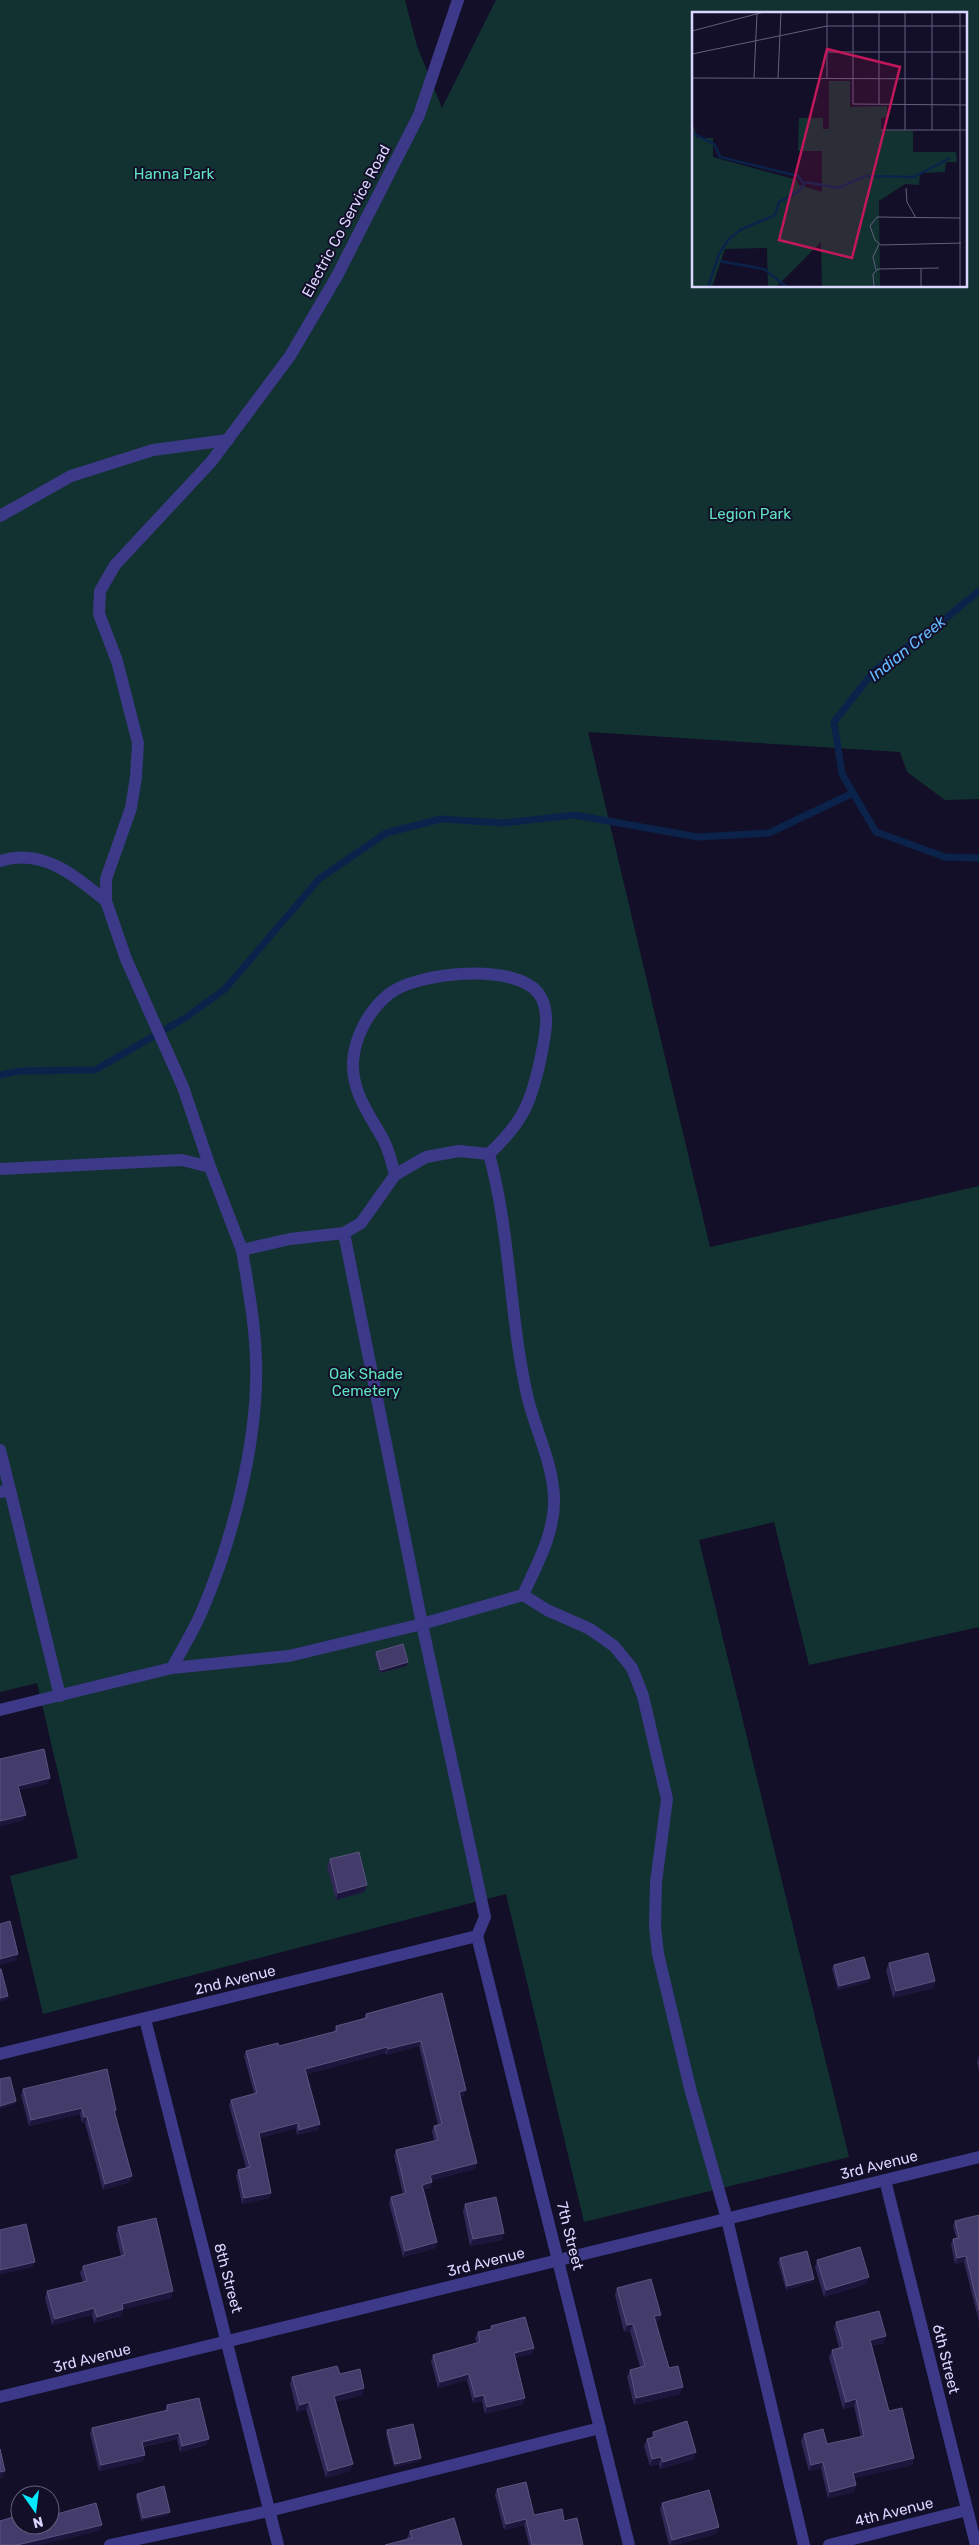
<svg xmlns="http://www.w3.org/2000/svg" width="979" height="2545" viewBox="0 0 979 2545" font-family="Rubik,sans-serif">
	<rect width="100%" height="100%" fill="#130f28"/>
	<!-- green -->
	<path fill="#123231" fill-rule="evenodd" d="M0,0H405L417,46L442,108L496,0H979V799L945,800L907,772L900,752L588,732L710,1247L979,1186V1627L809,1665L774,1522L699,1540L849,2157L584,2222L506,1894L43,2014L10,1876L78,1858L37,1683L0,1692ZM693,14H965V286H693Z"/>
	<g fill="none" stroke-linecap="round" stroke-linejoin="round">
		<!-- stream -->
		<g stroke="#0b234b" stroke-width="7">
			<path d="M979,591L939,624L875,670L834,722L842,774L876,832L945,857L979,858"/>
			<path d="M0,1075L20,1071L95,1070L185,1018L225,989L319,879L386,833L441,819L504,823L574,815L698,837L769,833L853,793"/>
		</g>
		<!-- lane -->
		<g stroke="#3c3988" stroke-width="12">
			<path d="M0,516L71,476L153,450L228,440"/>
			<path d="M0,861C42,847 75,876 106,901"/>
			<path d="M210,1167L242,1250"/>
			<path d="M0,1169L182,1160L210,1167L183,1087L126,959L106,901V879L131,808L136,777L138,743L117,661L99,614L100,591L115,565L211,462L290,356L337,276L419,115L458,0"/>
			<path d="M395,1175C392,1163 389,1150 383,1139C369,1114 352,1092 353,1063C354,1037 369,1010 389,994C416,972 516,962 539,994C552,1012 544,1041 540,1061C531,1104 521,1124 489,1154C511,1234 509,1318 528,1399C536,1431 553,1464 554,1498C555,1533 537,1564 523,1595"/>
			<path d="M344,1233L422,1624L485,1917L477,1936"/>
			<path d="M0,1450L10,1490L0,1492"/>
			<path d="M10,1490L60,1696"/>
			<path d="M172,1668C182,1649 194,1630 202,1611C233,1539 259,1438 256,1360C255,1323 248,1287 242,1250L290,1239L344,1233L361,1223L395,1175L426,1157L459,1151L489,1154"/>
			<path d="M40,1700L172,1668L289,1656L422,1624L523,1595L547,1610L590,1629L614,1646L632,1668L643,1696L667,1799L656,1882L655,1926L658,1954L691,2092L727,2219L804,2545"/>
			<path d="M110,2545L269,2511L600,2428"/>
		</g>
		<!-- street -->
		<g stroke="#3c3988" stroke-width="12">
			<path d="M0,1710L40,1700"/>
			<path d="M145,2019L278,2545"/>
			<path d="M0,2054L477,1936L629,2545"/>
			<path d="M885,2180L976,2545"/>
			<path d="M0,2397L979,2157"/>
			<path d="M829,2545L967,2510"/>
		</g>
	</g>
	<!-- wall -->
	<g fill="#312857">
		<path d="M376,1652L407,1666L380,1673L375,1655Z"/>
		<path d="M330,1859L367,1885L364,1892L336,1900L327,1866Z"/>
		<path d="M889,1963L935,1981L933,1988L893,1998L886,1970Z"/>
		<path d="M834,1965L868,1982L838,1990L832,1969Z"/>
		<path d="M442,1993L464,2095L460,2097L475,2169L432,2180V2182L430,2188L424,2189L437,2242L435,2248L403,2257L389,2203L391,2197L403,2194L394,2156L396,2150L434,2141L432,2131L434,2126L438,2125L419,2046L386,2055L385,2053L307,2074L320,2124L318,2130L297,2135L296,2128L260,2138L271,2193L269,2198L242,2204L236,2175L238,2170L246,2168L229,2105L231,2100L254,2093L244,2056L246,2051L279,2046L334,2032L336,2026L364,2018L366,2014Z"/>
		<path d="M979,2056V2071L977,2062Z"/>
		<path d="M23,2089L116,2110L115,2113L130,2182L103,2190L85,2123H82L80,2114L29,2126L21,2095Z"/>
		<path d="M465,2204L504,2233L502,2240L470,2246L463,2211Z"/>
		<path d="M979,2215V2322L964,2262L955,2264L951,2244L953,2239L956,2238L953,2226L955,2221Z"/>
		<path d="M118,2227L171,2298L123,2309L121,2316L94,2323L92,2315L52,2325L45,2298L47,2291L83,2282L80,2273L83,2266L121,2256L116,2234Z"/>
		<path d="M780,2258L814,2279L813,2282L786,2290L778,2262Z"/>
		<path d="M817,2260L866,2284L824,2297L815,2267Z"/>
		<path d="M617,2288L661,2315L658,2321L656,2322L669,2368L680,2394L634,2405L627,2377L630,2370L640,2367L630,2331L624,2332L615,2295Z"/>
		<path d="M836,2322L884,2343L871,2346L889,2411L914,2458L912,2465L854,2478L856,2485L854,2492L828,2498L821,2468L809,2471L801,2441L804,2434L827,2444L861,2437L854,2406L843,2409L829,2357L832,2350L839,2348L834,2328Z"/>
		<path d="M491,2326L534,2348L532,2354L515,2358L523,2404L485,2414L482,2401L473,2403L467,2380L438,2388L431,2361L433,2355L477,2343L475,2338L478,2332L490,2329Z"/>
		<path d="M340,2374L364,2388L362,2395L335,2402L350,2471L326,2478L306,2409L297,2412L290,2384L292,2377Z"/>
		<path d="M167,2405L206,2445L180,2452L177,2439L143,2447L145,2455L143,2461L99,2471L90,2434L92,2428L165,2411Z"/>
		<path d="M387,2430L420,2461L394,2467L386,2434Z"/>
		<path d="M653,2432L694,2459L660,2469L659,2464L650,2466L644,2446L647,2439L651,2438Z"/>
		<path d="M497,2489L534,2515L564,2521L583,2545H529L524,2525L504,2530L495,2495Z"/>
		<path d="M137,2494L170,2512L168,2515L141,2521L136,2497Z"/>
		<path d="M662,2503L716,2534L675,2545H669L660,2509Z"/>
		<path d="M410,2531L462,2545L408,2539L407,2538Z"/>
	</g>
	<!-- shaded-wall -->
	<g fill="#1d163c">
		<path d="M408,1662L407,1666L380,1673L381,1670Z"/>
		<path d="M50,1778L48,1784L16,1791L18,1786Z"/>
		<path d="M26,1815L23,1821L0,1826V1821Z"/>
		<path d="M367,1885L364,1892L336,1900L338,1893Z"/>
		<path d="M18,1954L16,1961L0,1965V1959Z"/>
		<path d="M870,1978L868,1982L838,1990L839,1986Z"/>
		<path d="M935,1981L933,1988L893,1998L896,1991Z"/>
		<path d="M8,1996L7,2000L0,2002V1998Z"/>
		<path d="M421,2041L419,2046L386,2055L388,2049Z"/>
		<path d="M387,2047L385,2053L303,2075L305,2069Z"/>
		<path d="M466,2090L464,2095L457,2097L459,2092Z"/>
		<path d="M16,2101L15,2104L0,2109V2106Z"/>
		<path d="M82,2108L80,2114L29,2126L31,2120Z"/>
		<path d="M84,2117H87L85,2123H82Z"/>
		<path d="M298,2123L296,2128L257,2139L259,2133Z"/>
		<path d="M320,2124L318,2130L297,2135L299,2130Z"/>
		<path d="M477,2163L475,2169L428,2181L430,2175Z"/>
		<path d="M132,2176L130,2182L103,2190L105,2184Z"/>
		<path d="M432,2182L430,2188L420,2190L422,2185Z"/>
		<path d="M271,2193L269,2198L242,2204L244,2198Z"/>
		<path d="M504,2233L502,2240L470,2246L473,2239Z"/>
		<path d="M437,2242L435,2248L403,2257L405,2251Z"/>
		<path d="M966,2256L964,2262L955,2264L957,2258Z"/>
		<path d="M35,2262L33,2267L0,2275V2270Z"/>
		<path d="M869,2277L866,2284L824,2297L826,2290Z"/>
		<path d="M814,2279L813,2282L786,2290L787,2286Z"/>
		<path d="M173,2291L171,2298L119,2310L122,2304Z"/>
		<path d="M94,2308L92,2315L52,2325L55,2319Z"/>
		<path d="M123,2309L121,2316L94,2323L97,2317Z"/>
		<path d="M661,2315L658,2321L651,2323L654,2316Z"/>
		<path d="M633,2324L630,2331L624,2332L627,2325Z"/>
		<path d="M886,2336L884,2343L867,2347L870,2340Z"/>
		<path d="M534,2348L532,2354L512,2359L514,2353Z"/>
		<path d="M469,2374L467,2380L438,2388L440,2382Z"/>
		<path d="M683,2387L680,2394L634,2405L636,2398Z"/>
		<path d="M364,2388L362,2395L331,2403L334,2396Z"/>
		<path d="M484,2395L482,2401L473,2403L475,2397Z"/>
		<path d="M525,2398L523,2404L485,2414L487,2407Z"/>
		<path d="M856,2399L854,2406L843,2409L846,2402Z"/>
		<path d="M309,2402L306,2409L297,2412L300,2405Z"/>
		<path d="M179,2433L177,2439L140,2447L142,2442Z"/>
		<path d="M209,2439L206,2445L180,2452L182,2446Z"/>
		<path d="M696,2452L694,2459L660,2469L663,2462Z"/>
		<path d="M145,2455L143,2461L99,2471L101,2465Z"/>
		<path d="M661,2457L659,2464L650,2466L652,2459Z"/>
		<path d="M421,2458L420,2461L394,2467L395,2464Z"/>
		<path d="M914,2458L912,2465L851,2479L853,2473Z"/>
		<path d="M823,2462L821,2468L809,2471L811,2465Z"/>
		<path d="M353,2464L350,2471L326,2478L328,2471Z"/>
		<path d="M5,2471L3,2478H0V2472Z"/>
		<path d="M856,2485L854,2492L828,2498L830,2492Z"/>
		<path d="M170,2512L168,2515L141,2521L143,2518Z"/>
		<path d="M526,2519L524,2525L504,2530L506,2524Z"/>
		<path d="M102,2525L100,2531L41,2545H17Z"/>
		<path d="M719,2527L716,2534L675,2545H670L672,2540Z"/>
	</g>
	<!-- building -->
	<g fill="#433b69" stroke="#5b5380">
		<path d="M403,1644L408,1662L381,1670L376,1652Z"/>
		<path d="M44,1749L50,1778L18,1786L26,1815L0,1821V1759Z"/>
		<path d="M359,1852L367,1885L338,1893L330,1859Z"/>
		<path d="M10,1921L18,1954L0,1959V1924Z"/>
		<path d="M928,1953L935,1981L896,1991L889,1963Z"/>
		<path d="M864,1957L870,1978L839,1986L834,1965Z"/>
		<path d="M0,1969H1L8,1996L0,1998Z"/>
		<path d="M442,1993L466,2090L459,2092L477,2163L430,2175L432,2182L422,2185L437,2242L405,2251L391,2197L406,2193L396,2150L438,2140L434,2126L442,2124L421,2041L388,2049L387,2047L305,2069L320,2124L299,2130L298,2123L259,2133L271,2193L244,2198L238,2170L250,2167L231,2100L257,2093L246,2051L278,2043L279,2046L337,2031L336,2026L367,2018L366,2014Z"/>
		<path d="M107,2069L116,2110H114L132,2176L105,2184L87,2117H84L82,2108L31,2120L23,2089Z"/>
		<path d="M10,2077L16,2101L0,2106V2079Z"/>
		<path d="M496,2197L504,2233L473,2239L465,2204Z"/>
		<path d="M979,2215V2310L966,2256L957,2258L953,2239L959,2238L955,2221Z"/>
		<path d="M156,2218L173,2291L122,2304L123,2309L97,2317L94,2308L55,2319L47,2291L87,2281L83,2266L125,2255L118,2227Z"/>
		<path d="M26,2224L35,2262L0,2270V2230Z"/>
		<path d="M860,2247L869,2277L826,2290L817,2260Z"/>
		<path d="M807,2251L814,2279L787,2286L780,2258Z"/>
		<path d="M651,2279L661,2315L654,2316L669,2368L678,2366L683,2387L636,2398L630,2370L645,2366L633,2324L627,2325L617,2288Z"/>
		<path d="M879,2311L886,2336L870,2340L889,2411L902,2408L914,2458L853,2473L856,2485L830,2492L823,2462L811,2465L804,2434L823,2429L827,2444L864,2436L856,2399L846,2402L832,2350L843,2347L836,2322Z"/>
		<path d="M525,2317L534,2348L514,2353L525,2398L487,2407L484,2395L475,2397L469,2374L440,2382L433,2355L480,2342L478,2332L492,2329L491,2326Z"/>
		<path d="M337,2366L340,2374L360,2369L364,2388L334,2396L353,2464L328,2471L309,2402L300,2405L292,2377Z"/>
		<path d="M199,2398L209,2439L182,2446L179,2433L142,2442L145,2455L101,2465L92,2428L168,2410L167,2405Z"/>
		<path d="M687,2421L696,2452L663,2462L661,2457L652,2459L647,2439L655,2437L653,2432Z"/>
		<path d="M413,2424L421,2458L395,2464L387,2430Z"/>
		<path d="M0,2449L5,2471L0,2472Z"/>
		<path d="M526,2482L534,2515L562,2509L564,2521L577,2518L583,2545H532L526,2519L506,2524L497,2489Z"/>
		<path d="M164,2486L170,2512L143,2518L137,2494Z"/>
		<path d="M709,2490L719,2527L672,2540L662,2503Z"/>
		<path d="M96,2503L102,2525L17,2545H0V2521L20,2515V2525H50V2516Z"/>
		<path d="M454,2518L462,2545H385L412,2538L410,2531Z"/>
	</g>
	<g text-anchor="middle" stroke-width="4" stroke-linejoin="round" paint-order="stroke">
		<!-- park labels -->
		<g font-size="15" fill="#5fe3c0" stroke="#130f28">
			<text x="174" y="179">Hanna Park</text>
			<text x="750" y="519">Legion Park</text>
			<text x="366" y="1379">Oak Shade<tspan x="366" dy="17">Cemetery</tspan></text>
		</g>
		<!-- street labels -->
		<g font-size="15" fill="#dbd6ff" stroke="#130f28">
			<text transform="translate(346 221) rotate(-62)" y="5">Electric Co Service Road</text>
			<text transform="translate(235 1980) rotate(-14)" y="5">2nd Avenue</text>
			<text transform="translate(879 2165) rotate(-14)" y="5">3rd Avenue</text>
			<text transform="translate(570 2236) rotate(76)" y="5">7th Street</text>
			<text transform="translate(486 2262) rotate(-14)" y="5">3rd Avenue</text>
			<text transform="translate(228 2278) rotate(75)" y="5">8th Street</text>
			<text transform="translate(92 2358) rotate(-14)" y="5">3rd Avenue</text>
			<text transform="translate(946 2359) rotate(76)" y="5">6th Street</text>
			<text transform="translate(894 2512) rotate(-14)" y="5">4th Avenue</text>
		</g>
		<!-- water labels -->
		<g font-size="16" font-style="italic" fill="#64b9ff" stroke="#130f28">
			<text transform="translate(907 648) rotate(-39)" y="6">Indian Creek</text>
		</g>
	</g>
	<!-- overview -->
	<g transform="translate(692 12)">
		<rect width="275" height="275" fill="#130f28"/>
		<path d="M137,69H158V95L195,94V105L189,106V119H221V140H264L265,150H254L253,160L228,161L227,173L213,172L187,189L188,275H130L129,230L84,275H76L75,236L33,237L20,275H0V109L5,126H21V145L105,168L107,173L130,180V139H106L107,106H131V117H137Z" fill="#123231"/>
		<path fill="none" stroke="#0b234b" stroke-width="2.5" d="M0,121L22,132L28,145L106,164L112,172L107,179L87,190L83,203L48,218L36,228L27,242L16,275M113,170L147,176L173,164L222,165L258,146M27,249L72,257L95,275"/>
		<path fill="none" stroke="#635f7e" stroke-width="1" d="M161,0V92L275,93M268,0V275M0,19L72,0M135,40H275M0,42L135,14H275M0,66L275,67M62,66L65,2M86,66L89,0M135,66V0M187,92V0M189,118H275M213,118V0M240,118V0M214,176L215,190L224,206M268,206L185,205L178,214L183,228L189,233L269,231M229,256V275M184,258L181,245L187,232M182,275L181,262L186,257L247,256"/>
		<path fill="#c2185b" fill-opacity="0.15" stroke="#c2185b" stroke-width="2.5" d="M135,37L208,55L160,246L87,228Z"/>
		<rect width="275" height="275" fill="none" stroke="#dbd6ff" stroke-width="2.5"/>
	</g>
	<!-- north arrow -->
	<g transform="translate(35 2510) rotate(166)"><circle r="24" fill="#130f28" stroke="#635f7e"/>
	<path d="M0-4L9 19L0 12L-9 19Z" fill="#02e8ff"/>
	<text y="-8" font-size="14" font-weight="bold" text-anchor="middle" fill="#dbd6ff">N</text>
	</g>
</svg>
